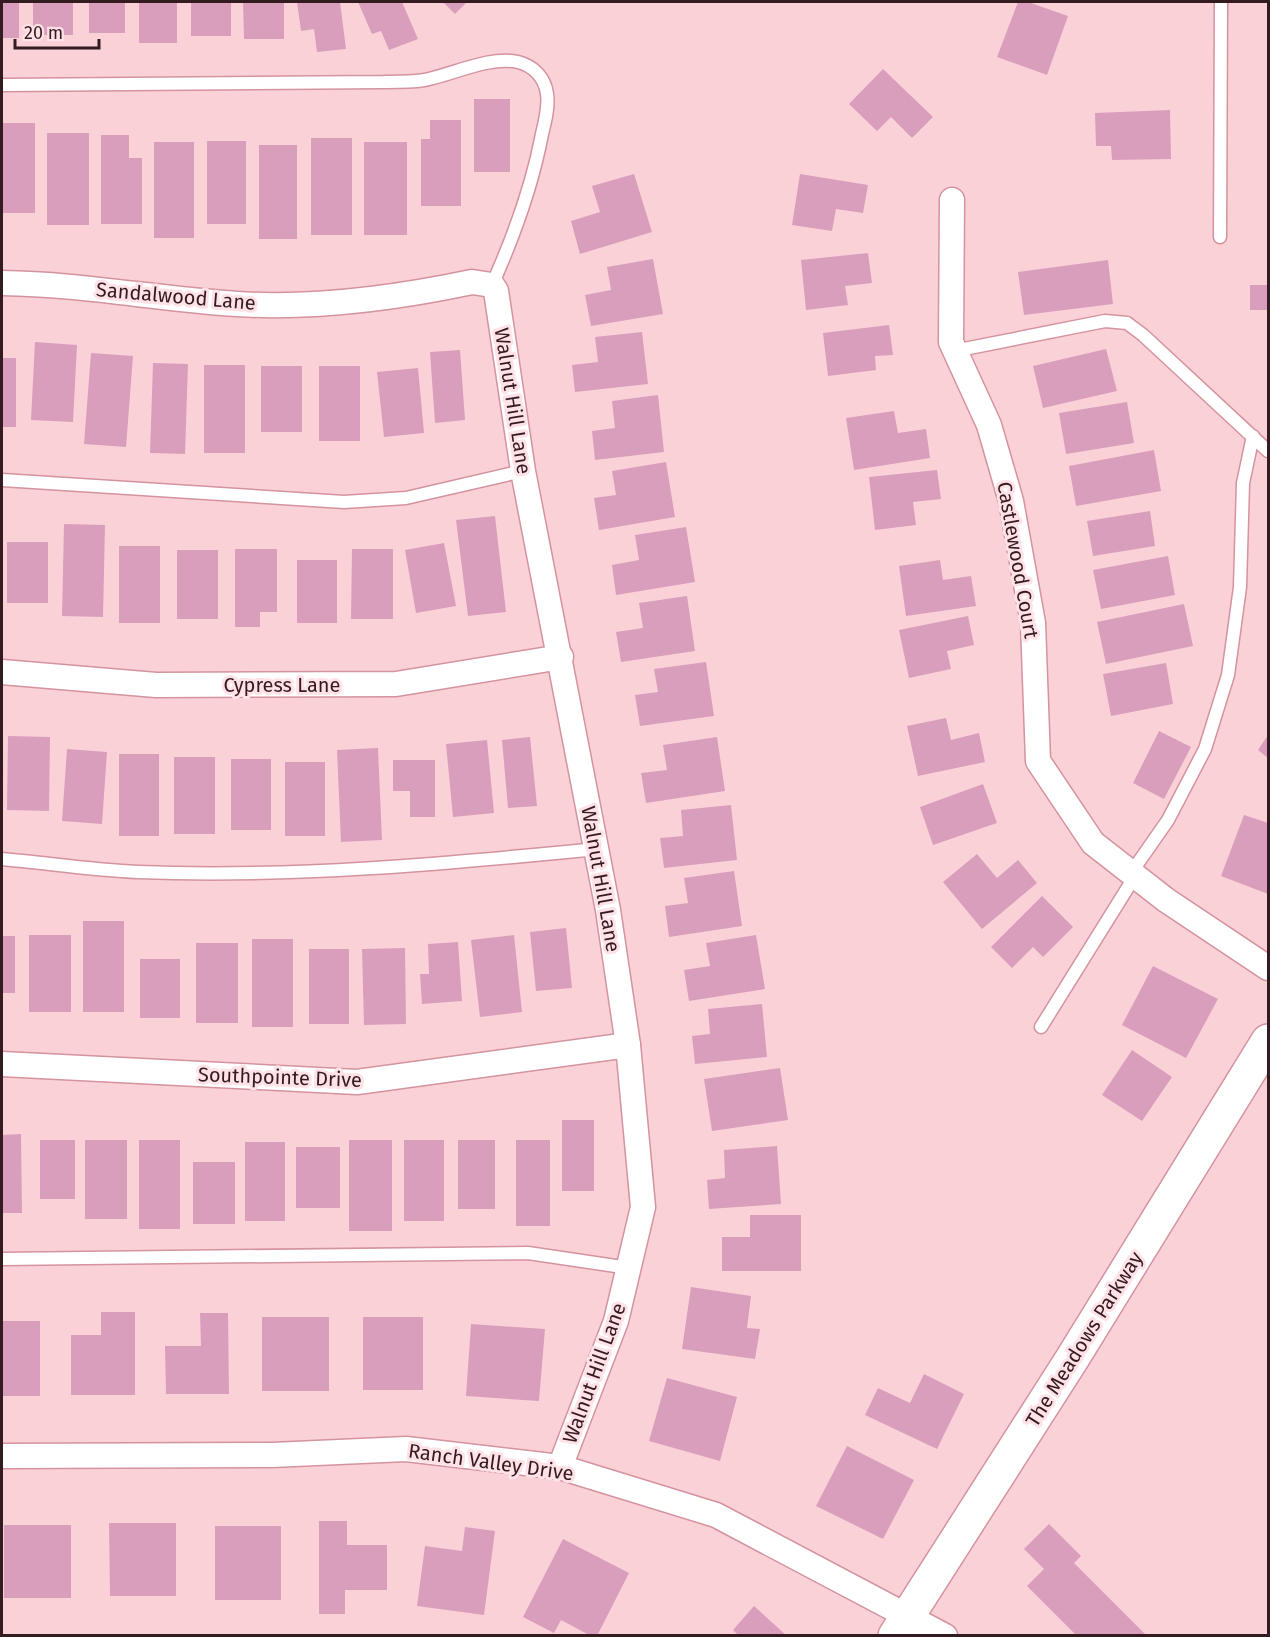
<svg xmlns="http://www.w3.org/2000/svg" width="1270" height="1637" viewBox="0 0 1270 1637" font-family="'Fira Sans',sans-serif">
	<rect width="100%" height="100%" fill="#fbd1d8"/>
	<!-- building -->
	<g fill="#d99ebc">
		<rect x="2" y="2" width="17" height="36"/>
		<rect x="33" y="2" width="40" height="33"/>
		<rect x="89" y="2" width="36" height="31"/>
		<rect x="139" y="2" width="38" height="41"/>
		<rect x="191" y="2" width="40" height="34"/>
		<path d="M243,2H284V39H244Z"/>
		<path d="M297,2H340L346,49L317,52L314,29L301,31Z"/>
		<path d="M358,2H402L418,39L389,50L381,31L372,34Z"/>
		<path d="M443,2H467L455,14Z"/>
		<path d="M1018,2H1028L1068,16L1047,75L997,57Z"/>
		<path d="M883,69L933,117L912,138L891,117L877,131L849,104Z"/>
		<rect x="474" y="99" width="36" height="73"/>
		<path d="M1170,110L1171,159L1112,160L1111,146H1096L1095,113Z"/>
		<path d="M430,120H461V206H421V139H430Z"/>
		<rect x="2" y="123" width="33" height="90"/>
		<rect x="47" y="133" width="42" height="92"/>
		<path d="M101,135H129V158H142V224H101Z"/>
		<rect x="311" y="138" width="41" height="97"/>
		<rect x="207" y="141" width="39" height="83"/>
		<rect x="154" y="142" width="40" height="96"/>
		<rect x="364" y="142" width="43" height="93"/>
		<rect x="259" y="145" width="38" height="94"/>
		<path d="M634,174L652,232L580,254L571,221L600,212L592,186Z"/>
		<path d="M800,174L868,185L863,213L836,209L832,231L792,225Z"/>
		<path d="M868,253L872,283L845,286L848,305L806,310L801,260Z"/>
		<path d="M653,259L663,314L591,326L585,295L611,290L607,267Z"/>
		<path d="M1108,260L1113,304L1024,315L1018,272Z"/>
		<rect x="1250" y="285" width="18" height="25"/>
		<path d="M889,325L893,355L875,356L876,370L828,376L823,333Z"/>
		<path d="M642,332L648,384L575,392L572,365L598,362L595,337Z"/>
		<path d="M35,342L77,345L73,422L31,420Z"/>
		<path d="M1106,349L1117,391L1043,408L1033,366Z"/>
		<path d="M460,350L465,420L435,423L430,352Z"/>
		<path d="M91,353L133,356L126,447L84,444Z"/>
		<rect x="2" y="358" width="14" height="69"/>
		<path d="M153,363L188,364L185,454L150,453Z"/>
		<rect x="204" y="365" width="41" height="88"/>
		<rect x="261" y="366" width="41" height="66"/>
		<rect x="319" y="366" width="41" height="75"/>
		<path d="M418,368L424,433L384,437L377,372Z"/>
		<path d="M658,395L664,452L595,460L592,431L615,428L612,401Z"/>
		<path d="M1127,402L1134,443L1066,454L1059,413Z"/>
		<path d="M894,411L898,433L926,429L930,458L854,470L846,418Z"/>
		<path d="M1154,450L1161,491L1076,506L1069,466Z"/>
		<path d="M666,462L675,517L599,530L594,498L616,495L612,471Z"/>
		<path d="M937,470L941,499L913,502L916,525L875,530L869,477Z"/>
		<path d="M1150,511L1155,546L1093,556L1087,521Z"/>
		<path d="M495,516L506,612L468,616L456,520Z"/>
		<path d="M64,524L105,525L103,617L62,616Z"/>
		<path d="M686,527L695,582L616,595L612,565L639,560L635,535Z"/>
		<rect x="7" y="542" width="41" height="61"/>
		<path d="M444,543L456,606L416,613L405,550Z"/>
		<rect x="119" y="546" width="41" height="77"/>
		<path d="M235,549H277V612H260V627H235Z"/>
		<path d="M352,549H393V619H351Z"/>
		<rect x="177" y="550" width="41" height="69"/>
		<path d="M1168,556L1175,595L1101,609L1093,570Z"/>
		<rect x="297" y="560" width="40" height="63"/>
		<path d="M940,560L943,580L971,576L976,606L906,616L899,566Z"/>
		<path d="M687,596L695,651L621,662L616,632L643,628L639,603Z"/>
		<path d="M1184,604L1193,646L1106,664L1097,622Z"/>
		<path d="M968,616L974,645L947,651L951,669L909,678L899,630Z"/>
		<path d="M706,662L714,716L640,726L635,695L658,692L654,669Z"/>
		<path d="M1166,663L1173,704L1111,716L1103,674Z"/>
		<path d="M946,718L951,740L979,733L985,762L918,776L907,726Z"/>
		<path d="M1159,731L1191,747L1164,799L1133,783Z"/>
		<path d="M1268,735V758L1258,750Z"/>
		<path d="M8,736L50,737L49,811L7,810Z"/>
		<path d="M530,737L537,806L508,808L502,740Z"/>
		<path d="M717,737L725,791L646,803L641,773L667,770L663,745Z"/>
		<path d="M487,740L494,813L453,817L446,744Z"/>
		<path d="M378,748L382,840L341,842L337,750Z"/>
		<path d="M67,749L107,752L102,824L62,821Z"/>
		<rect x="119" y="754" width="40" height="82"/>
		<rect x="174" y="757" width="41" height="77"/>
		<rect x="231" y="759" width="40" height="71"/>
		<path d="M393,760H435V817H410V791H393Z"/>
		<rect x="285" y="762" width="40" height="74"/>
		<path d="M983,784L997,823L933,845L920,807Z"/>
		<path d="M731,805L737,860L664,868L660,838L683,836L681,810Z"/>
		<path d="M1244,815L1268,823V894L1221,876Z"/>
		<path d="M977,854L997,878L1018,860L1037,883L982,929L943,882Z"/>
		<path d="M734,871L742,926L669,937L665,906L688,903L684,878Z"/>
		<path d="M1042,896L1073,927L1043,957L1033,947L1012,968L991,947Z"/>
		<rect x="83" y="921" width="41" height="91"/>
		<path d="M566,928L572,988L536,991L530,932Z"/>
		<rect x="29" y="935" width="42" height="77"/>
		<path d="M514,935L522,1012L480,1017L471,940Z"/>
		<path d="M756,935L765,989L689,1001L684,970L710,966L706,943Z"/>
		<rect x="2" y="936" width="13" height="57"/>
		<rect x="252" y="939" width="41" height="88"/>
		<path d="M458,942L462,1001L422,1004L420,974H429L428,944Z"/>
		<rect x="196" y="943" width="42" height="80"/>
		<path d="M405,948L406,1024L364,1025L362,949Z"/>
		<rect x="309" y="949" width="40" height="75"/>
		<rect x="140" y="959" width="40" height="59"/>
		<path d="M1153,966L1218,999L1186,1058L1122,1025Z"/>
		<path d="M762,1004L767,1057L695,1064L692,1036L710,1034L708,1009Z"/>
		<path d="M1132,1050L1172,1077L1142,1121L1102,1095Z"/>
		<path d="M780,1068L788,1120L712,1131L704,1079Z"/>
		<rect x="562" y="1120" width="32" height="71"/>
		<path d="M21,1134L22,1213H2V1135Z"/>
		<rect x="40" y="1140" width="35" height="59"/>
		<rect x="85" y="1140" width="42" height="79"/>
		<rect x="139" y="1140" width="41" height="89"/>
		<rect x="349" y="1140" width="43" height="91"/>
		<rect x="404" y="1140" width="40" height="81"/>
		<rect x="458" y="1140" width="37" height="69"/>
		<rect x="516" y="1140" width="34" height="86"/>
		<rect x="245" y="1142" width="40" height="79"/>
		<path d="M777,1146L781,1204L709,1209L707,1180L725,1178L724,1150Z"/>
		<rect x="296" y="1147" width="44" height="61"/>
		<rect x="193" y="1162" width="42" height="62"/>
		<path d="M750,1215H801V1271H722V1237H750Z"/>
		<path d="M691,1287L751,1296L747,1328L760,1329L755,1359L682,1349Z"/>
		<path d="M101,1312H135V1395H71V1335H101Z"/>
		<path d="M200,1313H228L229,1394H166L165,1346H201Z"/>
		<rect x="262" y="1317" width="67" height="74"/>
		<rect x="363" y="1317" width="60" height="73"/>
		<rect x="2" y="1321" width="38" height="75"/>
		<path d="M471,1324L545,1329L539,1401L466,1396Z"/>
		<path d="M924,1374L964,1394L937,1449L865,1415L878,1388L910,1403Z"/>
		<path d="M667,1378L737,1397L720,1461L649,1441Z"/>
		<path d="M847,1446L914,1480L883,1539L816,1506Z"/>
		<path d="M319,1521H347V1545H387V1590H345V1614H319Z"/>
		<path d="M109,1523H176V1596H110Z"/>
		<path d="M1049,1524L1081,1556L1074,1563L1145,1634L1143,1636H1077L1027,1586L1044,1569L1024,1549Z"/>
		<rect x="4" y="1525" width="67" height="73"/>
		<rect x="215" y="1526" width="66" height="74"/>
		<path d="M465,1527L495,1531L484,1615L417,1606L425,1546L462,1551Z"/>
		<path d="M563,1539L629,1573L597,1636H591L561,1620L554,1633L523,1617Z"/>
		<path d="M754,1606L787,1636H739L733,1630Z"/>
	</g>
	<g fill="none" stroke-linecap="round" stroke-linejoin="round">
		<defs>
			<g id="lane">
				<path d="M2,85L384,82C398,81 415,83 429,79C456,73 490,56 518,62C534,66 545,78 547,94C549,106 545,122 542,134C532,187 514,236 492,285"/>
				<path d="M1220,237L1221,2"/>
				<path d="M954,351L1105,321L1127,323L1143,335L1268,451"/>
				<path d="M2,480L344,502L406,498L523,471"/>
				<path d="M2,859C47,863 92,870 138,872C291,878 444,864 597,849"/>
				<path d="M1131,873L1168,820L1205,749L1228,675L1240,587L1243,483L1253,436"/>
				<path d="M1041,1027L1135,876"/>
				<path d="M2,1259L528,1253L629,1268"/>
			</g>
			<g id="street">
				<path d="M952,200L951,342L989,425L1011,501L1033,623L1038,761L1093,843L1166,900L1268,968"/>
				<path d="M2,283C81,284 158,299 237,304C315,309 396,298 472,282L492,285L496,291L523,471L608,910L628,1045L643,1207L616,1321L560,1467"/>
				<path d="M2,672L156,685L396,684L561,657"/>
				<path d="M2,1064L357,1082L628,1045"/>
				<path d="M2,1456L272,1455L406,1449L560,1467L716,1515L945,1636"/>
			</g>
			<path id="secondary" d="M895,1636L1072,1359L1268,1041"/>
		</defs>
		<!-- lane casing -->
		<use href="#lane" stroke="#d4939e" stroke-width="15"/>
		<!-- street casing -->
		<use href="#street" stroke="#d4939e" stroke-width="27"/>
		<!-- secondary casing -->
		<use href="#secondary" stroke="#d4939e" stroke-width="36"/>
		<!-- lane -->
		<use href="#lane" stroke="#fff" stroke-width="12"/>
		<!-- street -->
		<use href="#street" stroke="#fff" stroke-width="24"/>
		<!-- secondary -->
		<use href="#secondary" stroke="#fff" stroke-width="33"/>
	</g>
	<g text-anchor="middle" stroke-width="6" stroke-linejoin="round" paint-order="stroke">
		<!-- street labels -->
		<g font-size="20" fill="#341b20" stroke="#ffe2e7">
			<text transform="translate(176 296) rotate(5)" y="7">Sandalwood Lane</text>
			<text transform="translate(513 401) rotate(81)" y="7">Walnut Hill Lane</text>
			<text transform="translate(1018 560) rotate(80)" y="7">Castlewood Court</text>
			<text x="282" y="692">Cypress Lane</text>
			<text transform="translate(601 879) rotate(80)" y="7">Walnut Hill Lane</text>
			<text transform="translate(280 1077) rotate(2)" y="7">Southpointe Drive</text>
			<text transform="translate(1084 1339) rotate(-58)" y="7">The Meadows Parkway</text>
			<text transform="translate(594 1373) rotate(-70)" y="7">Walnut Hill Lane</text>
			<text transform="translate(491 1462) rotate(8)" y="7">Ranch Valley Drive</text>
		</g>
	</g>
	<!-- border -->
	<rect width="1270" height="1637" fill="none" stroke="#341b20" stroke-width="6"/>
	<!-- scale -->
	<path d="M15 39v9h84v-9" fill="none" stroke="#341b20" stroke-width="3"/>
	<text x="24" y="39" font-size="18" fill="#341b20" stroke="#ffe2e7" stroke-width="4.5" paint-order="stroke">20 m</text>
</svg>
